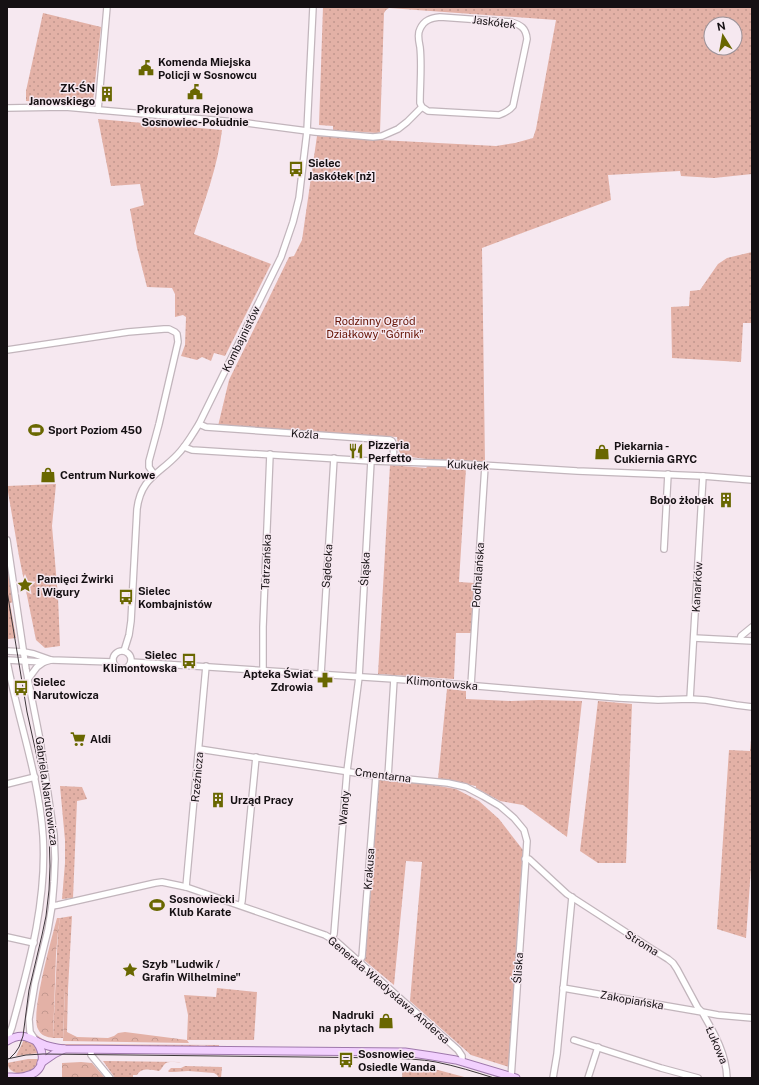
<svg xmlns="http://www.w3.org/2000/svg" width="759" height="1085" viewBox="0 0 759 1085" font-family="'Public Sans',sans-serif">
	<defs>
		<pattern id="grass-dots" width="8" height="8" patternUnits="userSpaceOnUse"><rect width="8" height="8" fill="#e3b1a6"/><path d="M2 2h.1M6 6h.1" fill="none" stroke="#c2978e" stroke-width="1.8" stroke-linecap="round"/></pattern>
		<pattern id="forest-crowns" width="20" height="18" patternUnits="userSpaceOnUse"><rect width="20" height="18" fill="#e3b1a6"/><path d="M2 6a3 3 0 1 1 6 0M12 15a3 3 0 1 1 6 0" fill="none" stroke="#c2978e"/></pattern>
	</defs>
	<rect width="100%" height="100%" fill="#f6e8f0"/>
	<!-- grass -->
	<g fill="url(#grass-dots)" fill-rule="evenodd">
		<path d="M323,7H752V174L714,178L681,176L680,171L608,175L611,200L482,248L485,462L426,459L403,456C397,451 398,444 397,437L218,426L229,380L289,257L294,256L302,240L317,136L376,140H380L496,146L515,143L533,138L536,129L556,20L389,8L386,10L384,13L380,132L377,133L333,130V126L319,125ZM711,24H735V48H711Z"/>
		<path d="M43,13L101,27L93,101L89,104L26,101V91Z"/>
		<path d="M98,119L222,130C218,166 205,199 194,234L271,264L225,356L214,353L211,361L202,357L197,360L181,356L185,345L186,317L183,315L175,317V294L172,288L147,287L137,248L130,209L144,205L140,184L111,186Z"/>
		<path d="M752,252V323H743L741,362L672,358L671,307L689,306L690,291L700,290L718,264L727,258Z"/>
		<path d="M390,465L426,468L428,466L466,468L459,582L474,583L471,633H456L454,679L378,674Z"/>
		<path d="M56,484L52,526L58,597L60,646L45,648L36,640L19,556L7,486Z"/>
		<path d="M7,559L14,602L10,603L16,638L8,639L7,630Z"/>
		<path d="M447,689L466,691V699L511,701L539,700L582,701L567,837L523,805L500,801L476,788V786L438,779Z"/>
		<path d="M598,701L632,704L626,863H598L580,851Z"/>
		<path d="M752,728V854L746,938L717,929L729,750L750,751Z"/>
		<path d="M378,779L422,783L456,789L479,801L499,819L523,850L518,917L519,922L509,1067L471,1055L410,1001L422,862L406,861L394,985L364,960L370,870Z"/>
		<path d="M60,786L82,787L87,799L77,801L73,898L62,899L65,863V840Z"/>
		<path d="M72,916L68,989H65L63,1038H53L58,931L60,918Z"/>
		<path d="M217,988L257,992L254,1040H187L188,1015L184,995L216,997Z"/>
		<path d="M33,1032C40,1038 46,1041 54,1044L219,1045V1048C215,1048 213,1047 209,1046C202,1045 191,1045 185,1048L155,1046L53,1045L38,1038Z"/>
		<path d="M24,1039L34,1043L39,1053L16,1056L22,1044Z"/>
		<path d="M28,1059H39C36,1074 11,1080 7,1063Z"/>
		<path d="M103,1061L181,1062C177,1063 170,1061 166,1063C163,1065 162,1069 159,1071C151,1070 142,1067 137,1075H133V1078H115Z"/>
		<path d="M403,1065L438,1070L468,1078H402Z"/>
		<path d="M185,1066L222,1067L221,1078H219L217,1075L214,1073L188,1071L174,1072H169L168,1071L171,1068H181Z"/>
	</g>
	<!-- forest -->
	<g fill="url(#forest-crowns)">
		<path d="M57,918H60L58,931L56,955L53,1038C47,1037 41,1036 38,1029C30,1015 52,937 57,918Z"/>
		<path d="M65,989H68L67,1032L77,1037L108,1038L114,1036L118,1033L125,1032L187,1040L189,1043L63,1041Z"/>
		<path d="M81,1062L92,1063L105,1078H62V1063Z"/>
	</g>
	<g fill="none" stroke-linecap="round" stroke-linejoin="round">
		<defs>
			<g id="minor">
				<path d="M7,108L65,107L247,123L315,132L373,137L382,136L398,129L407,122L422,107L420,103C420,84 422,65 420,47C419,42 417,34 420,29C424,20 431,18 440,17L511,22C521,25 526,28 527,39L513,106C509,111 505,113 499,115L428,111L422,107"/>
				<path d="M98,110L107,7"/>
				<path d="M7,350L128,332L164,329H169L175,332L177,334L178,342L159,424L149,461V467L154,474"/>
				<path d="M199,424L206,427L390,440L392,441L393,443L394,461"/>
				<path d="M184,447L192,450L371,461L464,464L577,471L703,476L752,480"/>
				<path d="M7,540L26,669L40,740L54,834L55,859L54,882L52,906L48,930L35,983L29,1019L30,1032L36,1041"/>
				<path d="M664,549L668,474"/>
				<path d="M694,638L752,641"/>
				<path d="M740,640L741,636L752,627"/>
				<circle cx="122" cy="660" r="9"/>
				<path d="M7,651L24,652L34,654L51,660L113,662"/>
				<path d="M124,651L129,635L131,621L137,509C141,478 158,475 177,455C186,446 192,435 199,424L281,257L293,222L299,198L307,131L313,7"/>
				<path d="M7,660L44,662L51,660"/>
				<path d="M7,661C18,720 39,776 43,836C47,902 29,964 12,1027L7,1040"/>
				<path d="M131,662L394,679L619,698L658,700L690,699L706,700L736,705L752,707"/>
				<path d="M263,670V627L270,454"/>
				<path d="M321,674L334,458"/>
				<path d="M28,679L37,667L44,662"/>
				<path d="M471,685L485,466"/>
				<path d="M690,699L703,476"/>
				<path d="M199,749L376,776L448,783L466,787L483,796L500,806L514,818L524,830L527,841L511,1078"/>
				<path d="M388,777L394,679"/>
				<path d="M7,784L35,777"/>
				<path d="M525,859H529L567,894L652,949L668,959L673,963L677,969L698,1008L702,1012L718,1015L752,1018"/>
				<path d="M186,887L206,666"/>
				<path d="M241,905L242,901L256,757"/>
				<path d="M52,906L58,905L155,883L162,882L186,887L325,935L337,942L458,1050L462,1056V1062"/>
				<path d="M7,937L34,943"/>
				<path d="M332,939L334,934L347,771L359,677L371,461"/>
				<path d="M359,961L362,957L376,776"/>
				<path d="M563,988L702,1012C714,1033 726,1053 727,1078"/>
				<path d="M574,1040L661,1068L698,1078"/>
				<path d="M91,1049V1055L110,1078"/>
				<path d="M553,1078L557,1054L572,897"/>
				<path d="M588,1078L598,1047"/>
			</g>
			<g id="major">
				<path d="M7,1041C24,1031 29,1039 45,1045C51,1047 57,1048 64,1049L405,1052L432,1056L456,1060L516,1078"/>
				<path d="M41,1063L54,1054L64,1049"/>
				<path d="M7,1077C13,1077 20,1078 26,1076C45,1072 46,1054 36,1041"/>
			</g>
		</defs>
		<!-- minor casing -->
		<use href="#minor" stroke="#c2b5bc" stroke-width="8"/>
		<!-- major casing -->
		<use href="#major" stroke="#9f79ac" stroke-width="9"/>
		<!-- minor -->
		<use href="#minor" stroke="#fff" stroke-width="5.5"/>
		<!-- major -->
		<use href="#major" stroke="#f2d0fe" stroke-width="7"/>
		<!-- tram -->
		<g stroke="#3e373b" stroke-width="1">
			<path d="M7,591L27,712L37,757L45,797L49,832L50,866L49,890L46,916L42,935L29,990L23,1036L19,1047L15,1053L9,1059"/>
			<path d="M7,1059L26,1055L43,1054L390,1058C405,1059 421,1059 436,1062C456,1066 475,1072 494,1078"/>
		</g>
	</g>
	<!-- icons -->
	<defs>
		<symbol id="civic-bare" viewBox="-9 -9 18 18"><path d="M-.6-6.5H3V-4.5H.6V-3L4-1V1h2V6H-6V1h2V-1L-.6-3ZM-1.2 2.5V6h2.4V2.5Z" fill="#696700" stroke="#f6e8f0" stroke-width="2.5" paint-order="stroke"/></symbol>
		<symbol id="building-bare" viewBox="-9 -9 18 18"><path d="M-4-6H4V6H1V3H-1V6H-4ZM-2.5-4.3h1.7v1.8h-1.7ZM.8-4.3h1.7v1.8H.8ZM-2.5-1h1.7V.8h-1.7ZM.8-1h1.7V.8H.8Z" fill="#696700" stroke="#f6e8f0" stroke-width="2.5" paint-order="stroke"/></symbol>
		<symbol id="bus-bare" viewBox="-9 -9 18 18"><path d="M-5-6H5V4H4V6H2V4H-2V6H-4V4H-5ZM-3.5-4V0h7V-4ZM-3.5 1.2v1.5H-2V1.2ZM2 1.2v1.5H3.5V1.2Z" fill="#696700" stroke="#f6e8f0" stroke-width="2.5" paint-order="stroke"/></symbol>
		<symbol id="stadium-bare" viewBox="-9 -9 18 18"><path d="M0-5a6.5 5 0 1 0 0 10a6.5 5 0 1 0 0-10ZM-3.5-1.8h7v3.6h-7Z" fill="#696700" stroke="#f6e8f0" stroke-width="2.5" paint-order="stroke"/></symbol>
		<symbol id="restaurant-bare" viewBox="-9 -9 18 18"><path d="M-5-6h1v4h1v-4h1v4h1v-4h1v5L-1.5 .5V6h-2V.5L-5-1ZM5-6V6H3V1.5H1.5Q1.5-4 5-6Z" fill="#696700" stroke="#f6e8f0" stroke-width="2.5" paint-order="stroke"/></symbol>
		<symbol id="shop-bare" viewBox="-9 -9 18 18"><path d="M-5-2.5h2.3a2.7 3.5 0 0 1 5.4 0H5L5.5 6h-11ZM-1.5-2.5h3a1.5 2.3 0 0 0-3 0Z" fill="#696700" stroke="#f6e8f0" stroke-width="2.5" paint-order="stroke"/></symbol>
		<symbol id="sight-bare" viewBox="-9 -9 18 18"><path d="M0-6L1.8-2.2L6-1.7L2.9 1.2L3.7 5.4L0 3.3L-3.7 5.4L-2.9 1.2L-6-1.7L-1.8-2.2Z" fill="#696700" stroke="#f6e8f0" stroke-width="2.5" paint-order="stroke"/></symbol>
		<symbol id="pharmacy-bare" viewBox="-9 -9 18 18"><path d="M-2-6h4v4h4v4h-4v4h-4v-4h-4v-4h4Z" fill="#696700" stroke="#f6e8f0" stroke-width="2.5" paint-order="stroke"/></symbol>
		<symbol id="supermarket-bare" viewBox="-9 -9 18 18"><path d="M-6-5.5h2.5l.6 2H6L4.5 2H-2.5L-4.4-4H-6ZM-1.5 3.2a1.3 1.3 0 1 0 .1 0ZM3 3.2a1.3 1.3 0 1 0 .1 0Z" fill="#696700" stroke="#f6e8f0" stroke-width="2.5" paint-order="stroke"/></symbol>
	</defs>
	<g fill-rule="evenodd">
		<use href="#civic-bare" x="135" y="57" width="22" height="22"/>
		<use href="#civic-bare" x="184" y="81" width="22" height="22"/>
		<use href="#building-bare" x="96" y="83" width="22" height="22"/>
		<use href="#bus-bare" x="285" y="158" width="22" height="22"/>
		<use href="#stadium-bare" x="25" y="419" width="22" height="22"/>
		<use href="#restaurant-bare" x="345" y="440" width="22" height="22"/>
		<use href="#shop-bare" x="591" y="441" width="22" height="22"/>
		<use href="#shop-bare" x="37" y="464" width="22" height="22"/>
		<use href="#building-bare" x="715" y="489" width="22" height="22"/>
		<use href="#sight-bare" x="14" y="574" width="22" height="22"/>
		<use href="#bus-bare" x="115" y="586" width="22" height="22"/>
		<use href="#bus-bare" x="178" y="650" width="22" height="22"/>
		<use href="#pharmacy-bare" x="314" y="669" width="22" height="22"/>
		<use href="#bus-bare" x="10" y="677" width="22" height="22"/>
		<use href="#supermarket-bare" x="67" y="728" width="22" height="22"/>
		<use href="#building-bare" x="207" y="789" width="22" height="22"/>
		<use href="#stadium-bare" x="146" y="894" width="22" height="22"/>
		<use href="#sight-bare" x="119" y="959" width="22" height="22"/>
		<use href="#shop-bare" x="375" y="1010" width="22" height="22"/>
		<use href="#bus-bare" x="335" y="1049" width="22" height="22"/>
	</g>
	<g text-anchor="middle" stroke-width="3" stroke-linejoin="round" paint-order="stroke">
		<!-- street labels -->
		<g font-size="11" fill="#151013" stroke="#f6e8f0">
			<text transform="translate(494 22) rotate(7)" y="4">Jaskółek</text>
			<text transform="translate(241 339) rotate(-64)" y="4">Kombajnistów</text>
			<text transform="translate(305 434) rotate(4)" y="4">Koźla</text>
			<text transform="translate(468 465) rotate(3)" y="4">Kukułek</text>
			<text transform="translate(266 562) rotate(-88)" y="4">Tatrzańska</text>
			<text transform="translate(327 566) rotate(-86)" y="4">Sądecka</text>
			<text transform="translate(365 569) rotate(-87)" y="4">Śląska</text>
			<text transform="translate(478 575) rotate(-86)" y="4">Podhalańska</text>
			<text transform="translate(697 587) rotate(-87)" y="4">Kanarków</text>
			<text transform="translate(442 683) rotate(5)" y="4">Klimontowska</text>
			<text transform="translate(383 775) rotate(7)" y="4">Cmentarna</text>
			<text transform="translate(197 777) rotate(-85)" y="4">Rzeźnicza</text>
			<text transform="translate(47 791) rotate(82)" y="4">Gabriela Narutowicza</text>
			<text transform="translate(344 808) rotate(-85)" y="4">Wandy</text>
			<text transform="translate(369 869) rotate(-86)" y="4">Krakusa</text>
			<text transform="translate(642 943) rotate(32)" y="4">Stroma</text>
			<text transform="translate(518 968) rotate(-86)" y="4">Śliska</text>
			<text transform="translate(389 990) rotate(41)" y="4">Generała Władysława Andersa</text>
			<text transform="translate(632 1000) rotate(10)" y="4">Zakopiańska</text>
			<text transform="translate(717 1045) rotate(67)" y="4">Łukowa</text>
		</g>
		<!-- poi labels -->
		<g font-size="11" font-weight="bold" fill="#151013" stroke="#f6e8f0" text-anchor="start">
			<text x="158" y="66">Komenda Miejska<tspan x="158" dy="13">Policji w Sosnowcu</tspan></text>
			<text x="95" y="92" text-anchor="end">ZK-ŚN<tspan x="95" dy="13">Janowskiego</tspan></text>
			<text x="195" y="113" text-anchor="middle">Prokuratura Rejonowa<tspan x="195" dy="13">Sosnowiec-Południe</tspan></text>
			<text x="308" y="167">Sielec<tspan x="308" dy="13">Jaskółek [nż]</tspan></text>
			<text x="48" y="434">Sport Poziom 450</text>
			<text x="368" y="449">Pizzeria<tspan x="368" dy="13">Perfetto</tspan></text>
			<text x="614" y="450">Piekarnia -<tspan x="614" dy="13">Cukiernia GRYC</tspan></text>
			<text x="60" y="479">Centrum Nurkowe</text>
			<text x="714" y="504" text-anchor="end">Bobo żłobek</text>
			<text x="37" y="583">Pamięci Żwirki<tspan x="37" dy="13">i Wigury</tspan></text>
			<text x="138" y="595">Sielec<tspan x="138" dy="13">Kombajnistów</tspan></text>
			<text x="177" y="659" text-anchor="end">Sielec<tspan x="177" dy="13">Klimontowska</tspan></text>
			<text x="313" y="678" text-anchor="end">Apteka Świat<tspan x="313" dy="13">Zdrowia</tspan></text>
			<text x="33" y="686">Sielec<tspan x="33" dy="13">Narutowicza</tspan></text>
			<text x="90" y="743">Aldi</text>
			<text x="230" y="804">Urząd Pracy</text>
			<text x="169" y="903">Sosnowiecki<tspan x="169" dy="13">Klub Karate</tspan></text>
			<text x="142" y="968">Szyb "Ludwik /<tspan x="142" dy="13">Grafin Wilhelmine"</tspan></text>
			<text x="374" y="1019" text-anchor="end">Nadruki<tspan x="374" dy="13">na płytach</tspan></text>
			<text x="358" y="1058">Sosnowiec<tspan x="358" dy="13">Osiedle Wanda</tspan></text>
		</g>
		<!-- park labels -->
		<g font-size="11" fill="#651304" stroke="#f6e8f0">
			<text x="375" y="325">Rodzinny Ogród<tspan x="375" dy="13">Działkowy "Górnik"</tspan></text>
		</g>
	</g>
	<!-- border -->
	<rect width="759" height="1085" fill="none" stroke="#151013" stroke-width="16"/>
	<!-- north arrow -->
	<g transform="translate(723 36) rotate(349)"><circle r="19" fill="#f6e8f0" stroke="#9c9298"/>
	<path d="M0-3L7 15L0 10L-7 15Z" fill="#696700"/>
	<text y="-6" font-size="11" font-weight="bold" text-anchor="middle" fill="#151013">N</text>
	</g>
</svg>
